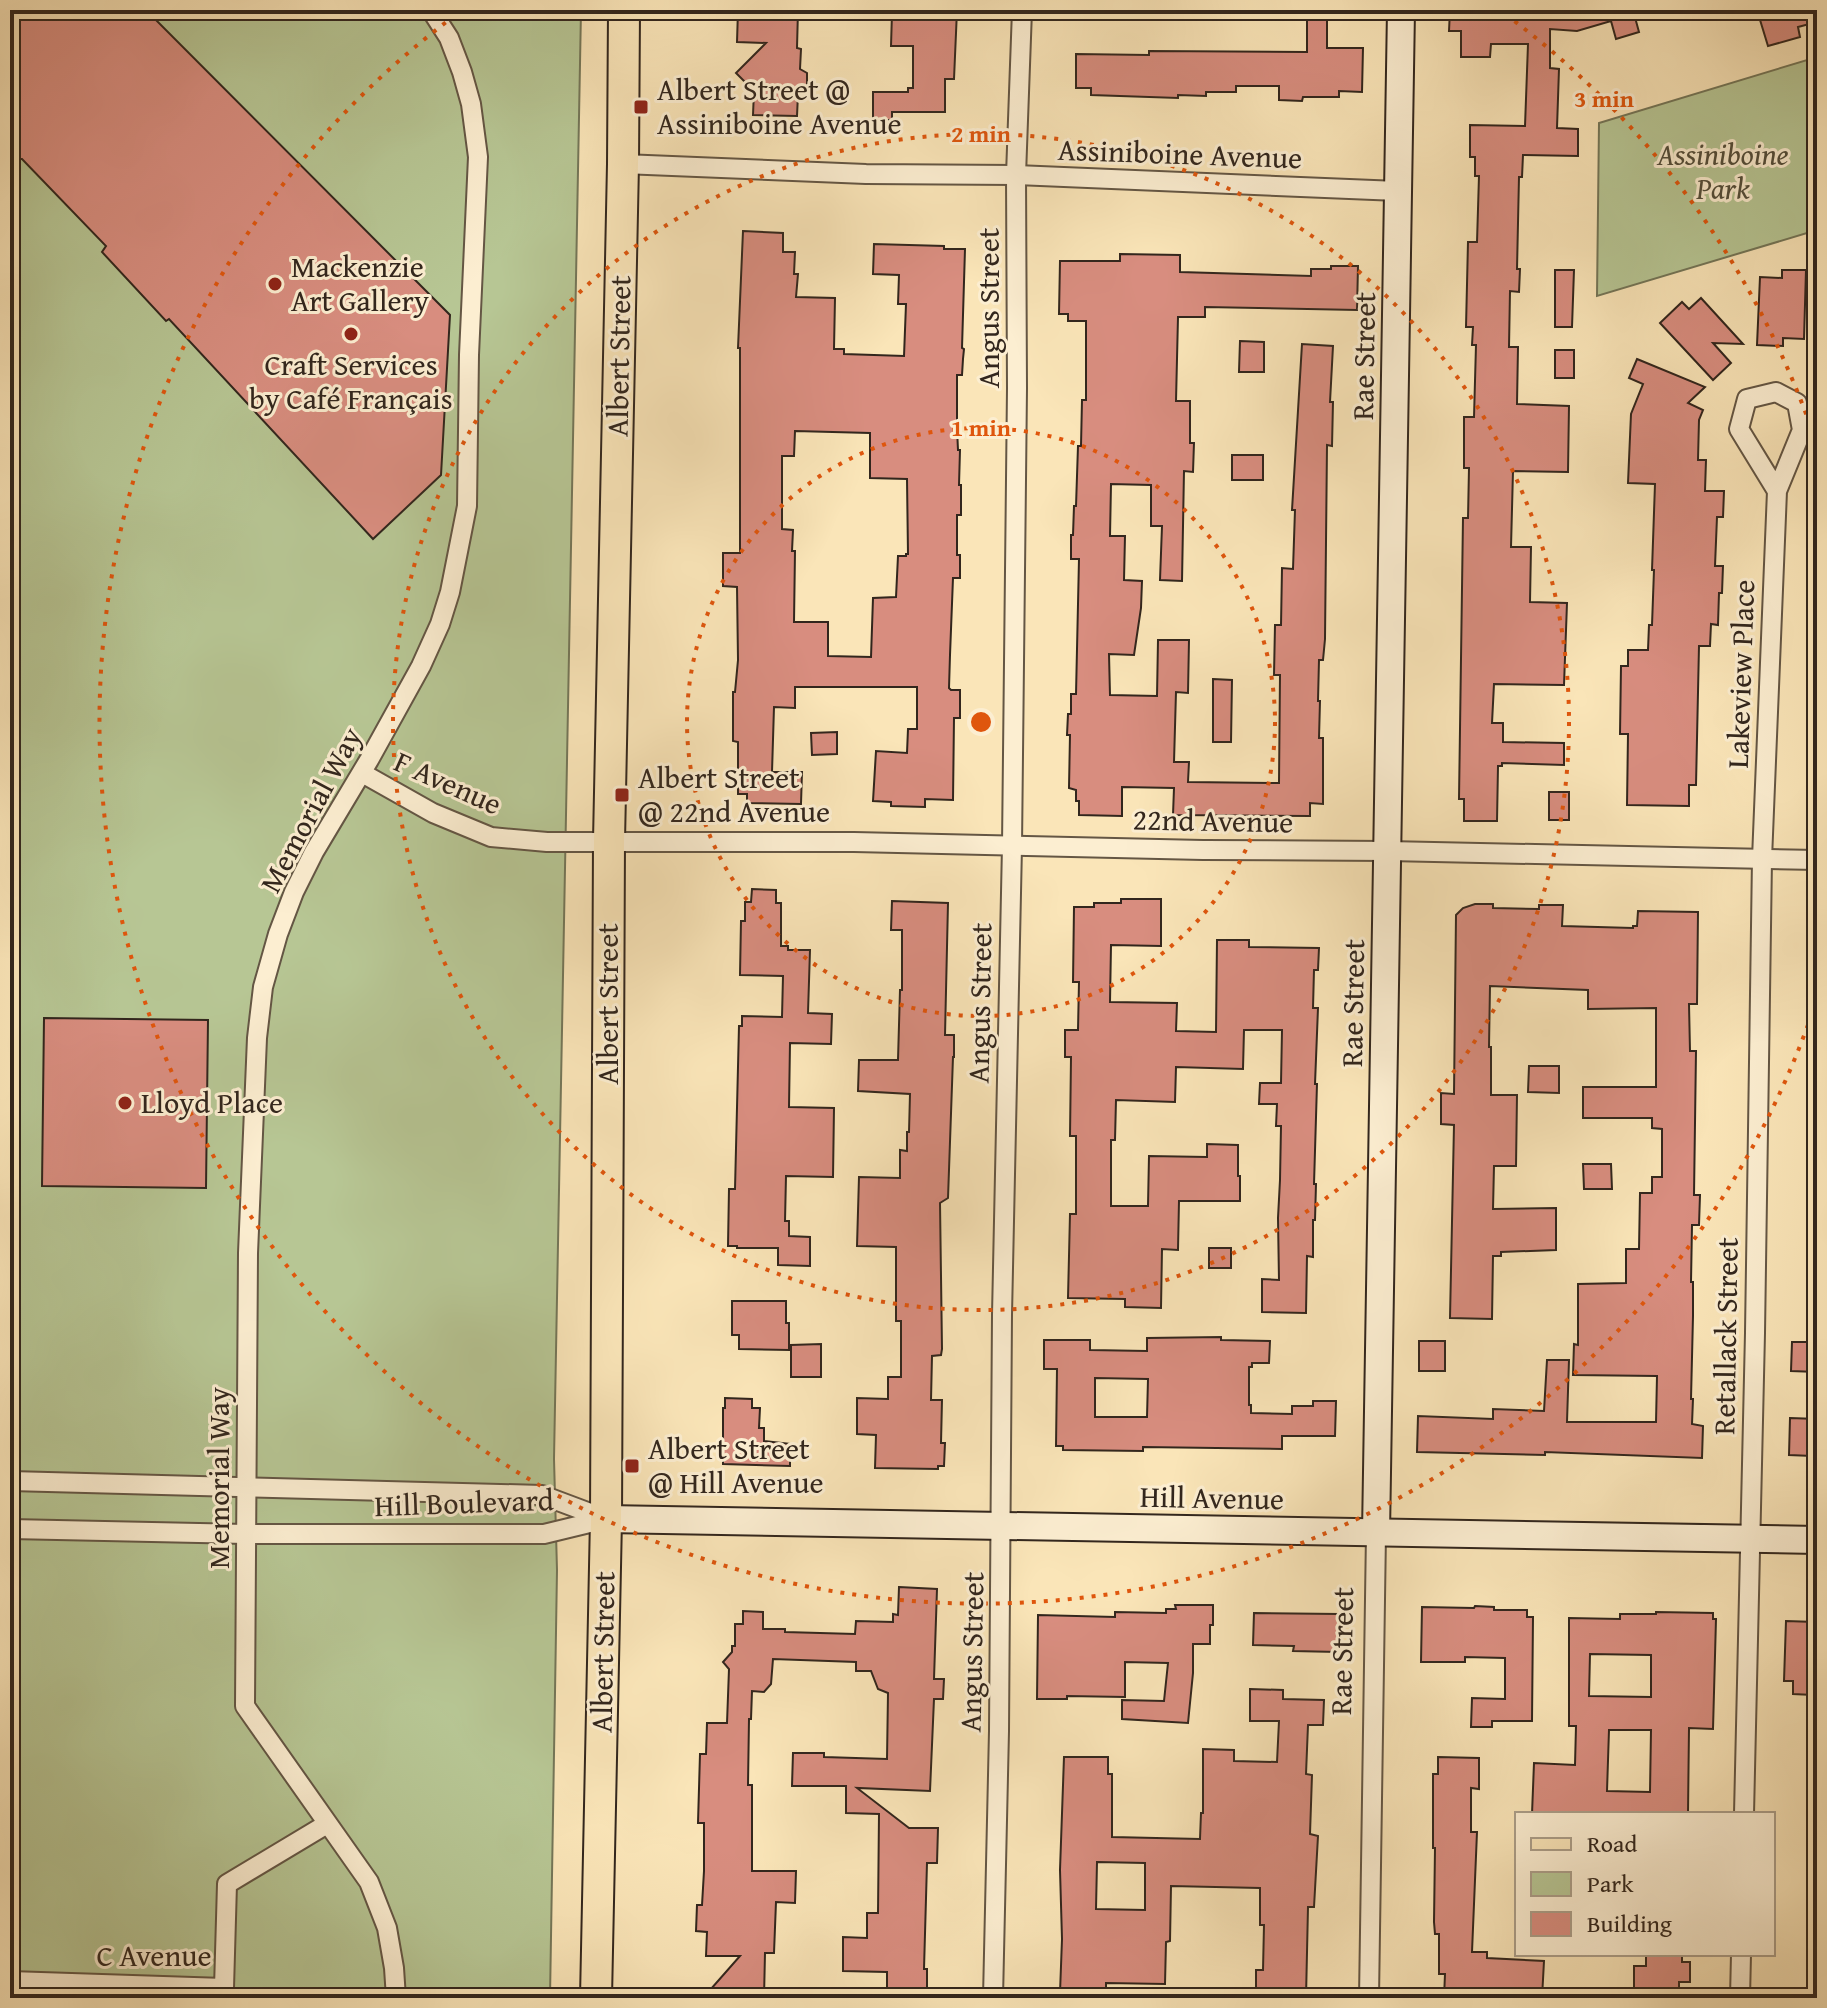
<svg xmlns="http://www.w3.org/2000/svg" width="1827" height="2008" viewBox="0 0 1827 2008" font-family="'Gentium Book Plus',serif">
	<rect width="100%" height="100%" fill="#fae5b8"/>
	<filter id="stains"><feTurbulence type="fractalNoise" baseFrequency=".0025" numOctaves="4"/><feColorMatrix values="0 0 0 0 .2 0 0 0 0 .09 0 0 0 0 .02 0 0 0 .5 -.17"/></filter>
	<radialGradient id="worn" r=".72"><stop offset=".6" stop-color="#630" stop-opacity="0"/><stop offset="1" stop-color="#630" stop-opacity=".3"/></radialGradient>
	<!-- green -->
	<g fill="#b7c694" stroke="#747658" stroke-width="2">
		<path d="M10,10H581L554,1459L557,1570L550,1998H10Z"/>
		<path d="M1817,57V230L1597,296L1599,123Z"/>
	</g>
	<!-- building -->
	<g fill="#d88d7f" stroke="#32261d" stroke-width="2" fill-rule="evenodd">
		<path d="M10,10H146L450,315L441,475L373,539L169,319L166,321L102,252L106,246L22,159H10Z"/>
		<path d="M738,10H798L797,48L801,49L800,69L807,73V87L798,94L797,116L753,115L754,91L736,73L766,43L737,42Z"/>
		<path d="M919,10H957L954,79H945V112H892V120H873V92H908V88H913V46H891L892,13H919Z"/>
		<path d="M1307,10H1327V48H1363L1362,92L1339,91V97H1303L1302,101L1279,100V86H1236V92H1206V96L1178,95V98L1091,95V88H1076V54L1149,55V51L1307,52Z"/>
		<path d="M1450,10H1633L1639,32L1616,39L1611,21L1577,31L1550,29V68L1559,69L1557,128L1578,129V156L1523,155L1522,177H1519L1517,269H1520L1519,292L1510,291L1509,347H1518L1517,404L1569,406L1568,472L1513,471L1511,547H1531L1530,602L1567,603L1564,685L1494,684L1492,723H1503V742L1564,743V765L1502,763V766H1498L1497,821H1464V799H1459L1463,518H1468L1469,468H1464V417H1474L1476,345H1472L1473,327H1466L1468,242H1477L1479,176H1475V157H1470V125L1525,126L1528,44H1491L1490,57H1461V31H1449Z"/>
		<path d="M1757,10H1817V22L1798,27L1800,37L1768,46Z"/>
		<path d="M743,231L783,233V252H795L794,274H798L796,297L835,298L834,349H844V354L904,356L906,304H898L899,275L873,274L874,244L944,246V249H965L962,348L964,349L963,359L962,375H957V428L958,450H960L959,485H961V515H957V555H960V578H953L950,655L949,688L951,690H960V718H954L953,800L925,799V807L891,806V802L873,801L876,751L907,753L908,729H917V687H795V708L774,707L772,772H802L801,804L747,803V794H738V742L733,741V692H735L738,660L737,587L723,586V553H740V348H738ZM795,431L870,433V478L907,479L908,554H906V556H898L896,597L873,598L871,657L828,656V622H794L795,551H792L793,530L782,529V456H794Z"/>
		<path d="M1120,254L1180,255V272L1311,276V269H1331V266H1358L1357,310L1205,307V317H1178L1176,401H1190V443H1194L1193,472L1184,471L1182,581L1160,580L1162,526H1151V485L1111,484L1110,536H1125L1124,580L1142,581L1141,608L1134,655L1109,654L1110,695L1157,696L1158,640H1189L1188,693L1176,692L1174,762H1189L1188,782L1279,783L1280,675H1274L1275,625H1281L1282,568L1293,569L1295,510H1292L1302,344L1333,346L1330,402H1333L1332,446L1327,445L1325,639L1323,660H1319L1318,701H1320L1319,738H1323V804L1310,803V816L1173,815L1174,788L1122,787V816L1079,815V801H1076V790L1069,788L1070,735H1067L1068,714H1071V694H1076L1079,559H1071V535H1073L1074,506H1076L1078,446H1081L1082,400H1086V321H1068V314H1059L1060,261H1120Z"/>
		<path d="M1555,270H1574L1572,327H1555Z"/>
		<path d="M1782,270H1806L1804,339L1783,338V346L1757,345L1760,277L1782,278Z"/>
		<path d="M1701,298L1743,344L1713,343L1731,363L1713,380L1660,323L1682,302L1689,309Z"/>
		<path d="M1240,341L1264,342V372H1239Z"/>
		<rect x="1555" y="350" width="19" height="28"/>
		<path d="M1637,359L1705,387L1688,403L1703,410L1699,420L1698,460H1706L1705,491H1724L1723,517H1717L1715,566H1723L1722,593H1719L1718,625L1711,624L1710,646H1699L1696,785H1689V806L1627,805L1628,734H1620L1621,666H1628V650H1648L1649,625H1652L1654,570H1652L1655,484L1628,483L1631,414L1643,384L1629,378Z"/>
		<rect x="1232" y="455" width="31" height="25"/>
		<path d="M1213,679L1232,680L1231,742H1213Z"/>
		<path d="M837,732V754L812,755L811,733Z"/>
		<rect x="1549" y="792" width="20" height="28"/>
		<path d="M752,889L776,890V903H781V946H788V950H810L808,1013L832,1014L831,1044L790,1043L789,1107L834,1108L833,1177L786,1176L785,1221H789V1236L810,1237V1266L778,1265V1248H737V1246H728L729,1189H735L739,1026H742V1016L782,1017L783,976L740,975L741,921H745V902H751Z"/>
		<path d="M1121,899H1161V946L1111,945L1110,1002L1177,1003L1176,1031L1216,1032L1217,940H1249V947L1319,948L1318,970H1314L1313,1008H1318L1315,1084H1317L1314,1184H1316L1315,1220H1313V1257L1307,1256L1306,1313L1262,1312V1279L1279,1280L1278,1218L1280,1180L1281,1126H1276L1277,1104H1259L1260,1083H1281L1282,1030H1244L1243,1069L1176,1067L1175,1102L1116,1100L1115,1140H1111V1206H1148L1149,1156L1207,1157V1144L1238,1145V1176H1240V1201H1179L1178,1250L1162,1249L1161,1308L1125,1307V1299L1068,1298L1070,1214H1076V1136H1070L1071,1057H1065V1030H1078L1079,982H1073L1074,907H1094V903H1121Z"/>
		<path d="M892,901L948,903L945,1035H954V1057H953L948,1198L940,1203L942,1349L941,1355L932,1356L931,1400H942L941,1443H945L944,1466H938V1469L875,1468L876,1435L857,1434V1398L888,1399V1377H901V1321H896V1247L857,1246L859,1177L900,1178V1150L907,1151V1132H909L910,1094L858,1091L859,1060H898L900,990H902V930H891Z"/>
		<path d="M1475,904H1493V908L1539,909V905H1563L1562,926L1633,928V926H1637L1638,911L1698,912L1697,1004H1689L1690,1051H1696L1694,1195H1700L1699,1225H1692L1691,1282H1693V1316L1691,1399H1693L1692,1424L1703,1426L1702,1458L1545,1452V1455L1417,1452L1418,1416L1493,1419V1409L1544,1411L1547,1360H1569L1567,1422H1656L1657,1376L1573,1375L1574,1344L1578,1345V1284L1626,1283V1249H1639L1640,1193H1652V1177H1662V1129L1652,1128V1118H1583V1087H1656V1008L1588,1009V990L1490,986L1489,1047H1491V1095H1517L1516,1166H1494L1493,1209L1556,1208V1250L1501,1252V1256H1493L1492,1319L1450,1318L1454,1125L1441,1124V1093L1454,1094L1456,915L1463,908Z"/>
		<path d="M44,1018L208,1020L206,1188L42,1186Z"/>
		<path d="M1529,1066H1559V1093L1528,1092Z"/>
		<path d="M1583,1164H1611L1612,1189H1584Z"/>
		<rect x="1209" y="1248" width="22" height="20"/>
		<path d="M732,1301H786V1323H789V1350L739,1349V1335H732Z"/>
		<path d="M1221,1337V1340L1270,1341L1269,1363H1252V1367H1249V1405H1251V1413L1292,1414V1406H1313V1401H1336L1335,1436H1282V1449L1143,1447V1451L1063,1450V1446H1056L1057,1369H1044V1340H1090V1350L1147,1351V1338ZM1095,1378L1148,1379L1147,1417H1095Z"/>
		<rect x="1419" y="1341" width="26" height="30"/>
		<path d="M1792,1342H1817V1372L1791,1371Z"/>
		<path d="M821,1344V1377H791V1345Z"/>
		<path d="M725,1398L752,1399V1408H760L759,1428H764V1441L790,1444V1466L723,1464V1408H725Z"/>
		<path d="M1790,1418L1817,1419V1453H1812V1456L1789,1455Z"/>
		<path d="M899,1587L937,1589L934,1679H944L943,1699H934L930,1791L857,1788L909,1828H938L937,1863H927L924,1969H927V1998H887V1972L843,1971V1937L867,1938V1913H878L879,1814L846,1813V1786H792L793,1753H824V1757L887,1759L888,1693L878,1689L871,1671H856V1662L773,1659L771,1684L764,1692L752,1691L751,1719H749L748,1785H752V1871H796L795,1903L776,1902L774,1953H765L764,1998H703L740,1956H706L707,1932L696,1931L697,1905H702L704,1871V1823H698L700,1754H706L707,1723H727L729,1669L723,1662L732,1652V1646H735V1624H743V1611L763,1612V1629H785V1632L855,1634L856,1621L893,1622V1614L898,1615Z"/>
		<path d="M1175,1605H1213V1625H1210V1644H1193V1673L1188,1723L1122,1719V1700L1164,1701L1168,1663L1125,1662V1697L1067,1696V1699H1037L1038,1615L1115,1617V1612L1166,1613V1609H1176Z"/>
		<path d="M1475,1606L1494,1607V1610H1527V1617H1533L1532,1721H1492V1727H1471L1472,1698L1505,1699V1658L1465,1657V1662H1421L1422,1607L1474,1608Z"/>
		<path d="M1656,1612L1713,1613V1619H1716L1713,1729L1689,1728L1688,1814H1532L1534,1763L1575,1765L1576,1726H1569V1618L1620,1619V1614H1656ZM1590,1654L1651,1655V1697L1589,1696ZM1609,1730H1651L1650,1792L1607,1791Z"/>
		<path d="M1254,1613L1339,1614L1338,1652L1293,1651L1294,1646L1253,1645Z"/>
		<path d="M1786,1621L1815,1622L1813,1695L1793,1694V1681H1784Z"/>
		<path d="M1250,1689L1283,1690V1699L1324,1700L1323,1725H1308L1306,1774L1312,1775L1310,1834L1318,1836L1314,1907H1308L1306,1998H1256V1970H1263L1264,1925H1260V1888L1171,1886L1170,1941L1166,1942L1165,1984L1106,1983V1991H1094V1993H1060L1062,1939L1060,1870L1064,1757H1108V1774H1112V1837L1200,1839L1201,1813H1203V1749L1234,1750V1761L1277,1762L1279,1721H1250ZM1097,1862L1145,1863V1910L1096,1909Z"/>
		<path d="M1438,1757L1479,1758V1789L1471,1788V1832H1477L1472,1952H1487V1958L1544,1961L1542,1998H1444L1445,1974H1439V1934H1435L1434,1922L1435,1848H1433V1774H1438Z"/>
		<path d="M1646,1954L1682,1955V1962H1690V1982H1679V1998H1634V1966H1646Z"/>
	</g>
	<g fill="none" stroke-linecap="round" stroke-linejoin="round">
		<defs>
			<g id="street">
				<path d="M623,164L866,174L1016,175L1398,191"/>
				<path d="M362,773L433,813L491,837L547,842H854L1203,850L1388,851L1817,860"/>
				<path d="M10,1481L542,1495L606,1519"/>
				<path d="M10,1529L246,1534H544L606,1519"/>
				<path d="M1744,1814L1755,1333L1762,859L1777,491L1802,430L1797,403L1776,392L1747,399L1739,429L1777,491"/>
				<path d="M10,1981L224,1988L227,1884L327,1824"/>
				<path d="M396,1998L394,1968L387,1928L369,1882L245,1706L248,1253L257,1038L263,987L278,934L294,892L314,852L369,760L421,666L440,624L450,592L467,506L469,355L478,157L471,104L462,72L449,38L431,10"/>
				<path d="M993,1998L999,1731L1002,1315L1012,846L1017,388L1016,175L1022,10"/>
				<path d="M1369,1998L1376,1533"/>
				<path d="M1740,1998L1741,1954"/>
			</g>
			<g id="secondary">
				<path d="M606,1519L1817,1540"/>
				<path d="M1376,1533L1401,10"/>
			</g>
			<path id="primary" d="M596,1998L606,1519L609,841L623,164L624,10"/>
		</defs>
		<!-- street casing -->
		<use href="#street" stroke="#645644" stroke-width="22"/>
		<!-- secondary casing -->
		<use href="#secondary" stroke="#32261d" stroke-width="30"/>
		<!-- primary casing -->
		<use href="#primary" stroke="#32261d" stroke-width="34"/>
		<!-- street -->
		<use href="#street" stroke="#fceed1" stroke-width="18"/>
		<!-- secondary -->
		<use href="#secondary" stroke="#fceed1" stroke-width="26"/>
		<!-- primary -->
		<use href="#primary" stroke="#fae5b8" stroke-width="30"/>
	</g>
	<!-- distance rings -->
	<g fill="none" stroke="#df560d" stroke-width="4" stroke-dasharray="4 8">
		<circle cx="981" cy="722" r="294"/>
		<circle cx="981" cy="722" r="588"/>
		<path d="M1816 1002A881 881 0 1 1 457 14M1505 14A881 881 0 0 1 1816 442"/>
	</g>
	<!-- markers -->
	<g fill="#8f2418" stroke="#fceed1" stroke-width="3">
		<rect x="633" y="99" width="16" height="16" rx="4"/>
		<circle cx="275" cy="284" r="8"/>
		<circle cx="351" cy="334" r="8"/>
		<rect x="614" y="787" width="16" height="16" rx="4"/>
		<circle cx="125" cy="1103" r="8"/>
		<rect x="624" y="1458" width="16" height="16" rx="4"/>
	</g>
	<g text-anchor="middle" stroke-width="6" stroke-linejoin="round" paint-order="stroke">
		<!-- poi labels -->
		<g font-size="30" fill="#32261d" stroke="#fceed1" text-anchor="start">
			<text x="657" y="100">Albert Street @<tspan x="657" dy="34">Assiniboine Avenue</tspan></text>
			<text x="291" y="277">Mackenzie<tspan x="291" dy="34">Art Gallery</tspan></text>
			<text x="351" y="375" text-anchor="middle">Craft Services<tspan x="351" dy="34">by Café Français</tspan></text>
			<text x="638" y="788">Albert Street<tspan x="638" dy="34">@ 22nd Avenue</tspan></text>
			<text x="141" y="1113">Lloyd Place</text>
			<text x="648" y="1459">Albert Street<tspan x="648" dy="34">@ Hill Avenue</tspan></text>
		</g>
		<!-- street labels -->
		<g font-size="30" fill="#32261d" stroke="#fceed1">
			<text transform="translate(1180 154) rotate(2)" y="10">Assiniboine Avenue</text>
			<text transform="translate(989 308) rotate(-90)" y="10">Angus Street</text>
			<text transform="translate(619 356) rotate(-89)" y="10">Albert Street</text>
			<text transform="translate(1364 356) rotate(-89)" y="10">Rae Street</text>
			<text transform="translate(1741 674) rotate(-88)" y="10">Lakeview Place</text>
			<text transform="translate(448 783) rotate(24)" y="10">F Avenue</text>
			<text transform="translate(311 810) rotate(-62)" y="10">Memorial Way</text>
			<text transform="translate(1213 821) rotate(1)" y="10">22nd Avenue</text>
			<text transform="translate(980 1003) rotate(-89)" y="10">Angus Street</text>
			<text transform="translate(1353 1003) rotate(-89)" y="10">Rae Street</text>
			<text transform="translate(608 1004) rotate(-90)" y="10">Albert Street</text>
			<text transform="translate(1726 1336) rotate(-89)" y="10">Retallack Street</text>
			<text transform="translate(219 1478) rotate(-90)" y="10">Memorial Way</text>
			<text transform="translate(1212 1498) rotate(1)" y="10">Hill Avenue</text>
			<text transform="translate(464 1503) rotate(-2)" y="10">Hill Boulevard</text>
			<text transform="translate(1342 1651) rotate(-89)" y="10">Rae Street</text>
			<text transform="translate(603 1652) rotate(-89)" y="10">Albert Street</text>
			<text transform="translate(972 1652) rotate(-89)" y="10">Angus Street</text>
			<text x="154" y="1966">C Avenue</text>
		</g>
		<!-- park labels -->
		<g font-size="30" font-style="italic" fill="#534e3b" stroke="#fceed1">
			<text x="1723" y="165">Assiniboine<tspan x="1723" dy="34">Park</tspan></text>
		</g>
	</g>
	<circle cx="981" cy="722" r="12" fill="#df560d" stroke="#fceed1" stroke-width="4"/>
	<g font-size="24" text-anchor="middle" font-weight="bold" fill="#df560d" stroke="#fceed1" stroke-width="6" stroke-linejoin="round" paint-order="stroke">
		<text x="1604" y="107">3 min</text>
		<text x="981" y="142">2 min</text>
		<text x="981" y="436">1 min</text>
	</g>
	<!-- margin -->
	<rect width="1827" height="2008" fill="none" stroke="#fae5b8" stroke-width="40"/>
	<rect x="12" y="12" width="1803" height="1984" fill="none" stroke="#32261d" stroke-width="4"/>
	<rect x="20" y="20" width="1787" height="1968" fill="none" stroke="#32261d" stroke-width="2"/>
	<!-- legend -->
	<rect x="1515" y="1812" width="260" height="144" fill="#fceed1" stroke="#ab9e89" stroke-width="2"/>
	<rect x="1531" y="1838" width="40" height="12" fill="#fae5b8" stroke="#ab9e89" stroke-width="2"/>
	<text x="1587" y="1852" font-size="24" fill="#32261d">Road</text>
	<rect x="1531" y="1872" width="40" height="24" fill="#b7c694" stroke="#ab9e89" stroke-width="2"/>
	<text x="1587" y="1892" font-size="24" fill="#32261d">Park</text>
	<rect x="1531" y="1912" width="40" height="24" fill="#d88d7f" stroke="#ab9e89" stroke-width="2"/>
	<text x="1587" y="1932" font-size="24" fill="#32261d">Building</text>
	<rect width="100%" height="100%" filter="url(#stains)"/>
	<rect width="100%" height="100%" fill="url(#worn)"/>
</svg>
